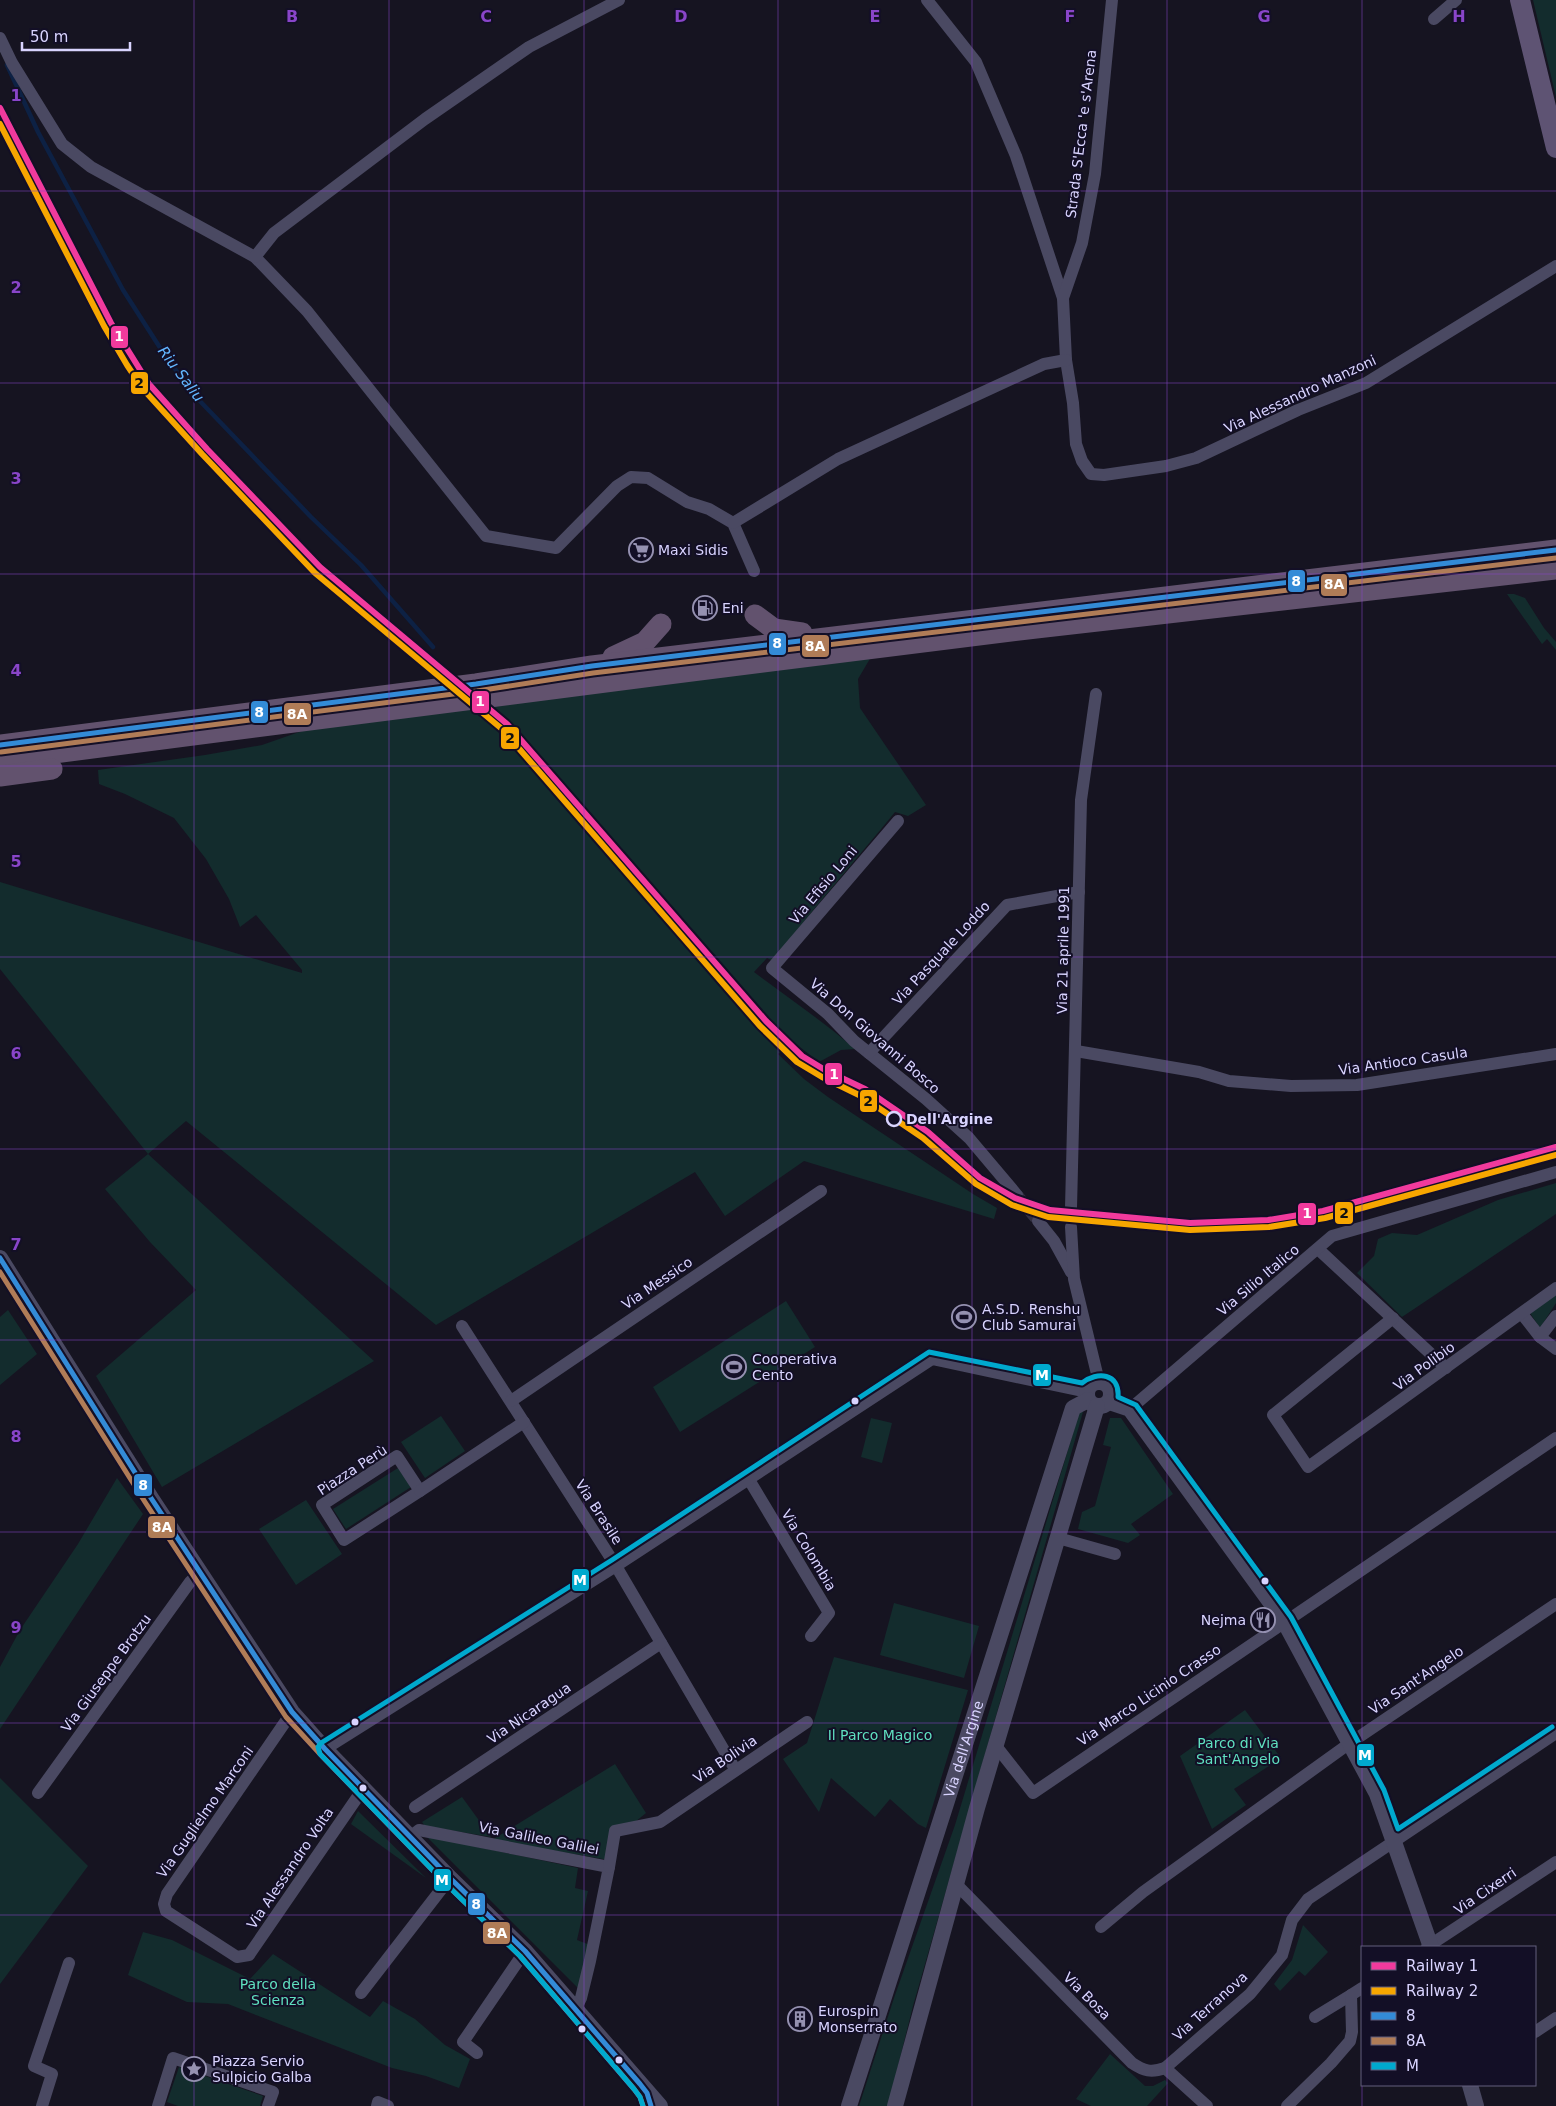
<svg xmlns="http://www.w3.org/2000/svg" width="1556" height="2106" viewBox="0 0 1556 2106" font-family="'DejaVu Sans',sans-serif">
	<rect width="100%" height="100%" fill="#161421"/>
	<!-- green -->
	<g fill="#132c2d">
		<path d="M1533,0H1556V97Z"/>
		<path d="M1507,594H1514L1525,598L1544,628L1556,642V650L1547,639L1542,644Z"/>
		<path d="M871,657L858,679L860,708L926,805L908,816L895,812C856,860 814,907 777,956L771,960L767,958L754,972C788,998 823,1021 855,1049L841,1050L819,1062L792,1041L778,1054L804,1079L828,1097L973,1194L997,1208L994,1219L804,1161L725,1216L695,1172L436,1325L186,1121L148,1154L374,1361L162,1487L96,1376L196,1290L150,1242L105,1189L148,1154L0,969V882L302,973V970L256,915L240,927L229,899L206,859L174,818L125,794L99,784L98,770L205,755L262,745L305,730Z"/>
		<path d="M1556,1183V1214L1402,1317L1357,1273L1374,1256L1378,1239L1392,1233L1417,1235L1498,1200Z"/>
		<path d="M1556,1292V1303L1540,1328L1530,1313Z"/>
		<path d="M786,1301L815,1347L680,1432L653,1387Z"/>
		<path d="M8,1310L37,1354L0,1385V1317Z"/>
		<path d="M1080,1410L1083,1412L913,2006L888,2106H859L894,1998L955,1825Z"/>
		<path d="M441,1416L465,1451L425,1478L401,1442Z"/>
		<path d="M871,1418L892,1423L882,1463L861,1457Z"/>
		<path d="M1110,1418H1121L1173,1494L1131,1524L1140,1535L1128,1543L1078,1529L1082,1512L1095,1506L1111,1447L1103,1445Z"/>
		<path d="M398,1468L411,1487L346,1529L333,1509Z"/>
		<path d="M117,1478L143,1514L0,1729V1667L20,1630L78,1544Z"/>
		<path d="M306,1500L342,1554L296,1585L259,1529Z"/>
		<path d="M894,1603L979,1626L964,1678L880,1655Z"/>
		<path d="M834,1657L968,1690L926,1828L918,1824L890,1799L875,1817L831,1778L819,1812L783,1759L807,1743Z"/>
		<path d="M1245,1710L1281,1758L1234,1789L1246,1805L1212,1829L1180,1756Z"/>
		<path d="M615,1764L646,1813L612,1841L609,1860L492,1840Z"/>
		<path d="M0,1778L88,1866L0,1984Z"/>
		<path d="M462,1797L491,1837L425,1826L422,1822Z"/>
		<path d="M358,1811L426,1878L351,1824Z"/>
		<path d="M426,1836L578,1868L575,1888L588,1891L577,1940L590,1945L578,1988Z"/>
		<path d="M1303,1925L1328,1952L1305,1976L1299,1971L1280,1991L1274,1984L1292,1960Z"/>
		<path d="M143,1932L172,1940L250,1979L273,1954L370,2017L383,2001L415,2019L445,2045L470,2059L459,2088L426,2076L392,2068L228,2004L187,2002L128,1975Z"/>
		<path d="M1110,2054L1145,2086H1153L1165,2080L1168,2083L1147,2106H1091L1076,2099Z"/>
		<path d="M179,2067L263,2096L260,2106H178L167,2102Z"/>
	</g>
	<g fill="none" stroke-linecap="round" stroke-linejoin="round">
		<!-- stream -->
		<path stroke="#0d2144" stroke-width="4.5" d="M7,65L38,132L123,290L166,357L197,398L311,517L361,565L433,647"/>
		<!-- minor-tunnel -->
		<path stroke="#333142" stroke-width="12" stroke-dasharray="12 6" stroke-linecap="butt" d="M1017,1195L1038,1221"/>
		<!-- minor -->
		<g stroke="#4a4962" stroke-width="12">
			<path d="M927,0L976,62L1016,156L1063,298"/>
			<path d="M1112,0L1095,174L1082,243L1063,298L1066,360L1073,403L1076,444L1082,461L1091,474L1104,475L1166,466L1196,458L1298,410L1366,383L1556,266"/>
			<path d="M1434,19L1456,0"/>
			<path d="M0,38L12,63L62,144L91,167L255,257L307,311L486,536L556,548L617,486L631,477L648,478L687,502L709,509L733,523L754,571"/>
			<path d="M255,257L274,233L425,119L529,47L619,0"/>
			<path d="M733,523L838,459L1044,364L1066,360"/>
			<path d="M898,821L772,968L828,1014L854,1041L926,1099L969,1138L1017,1195"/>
			<path d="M1076,1051L1199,1072L1229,1081L1291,1086L1357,1085L1556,1054"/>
			<path d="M869,1053L1007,905L1079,892"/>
			<path d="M1071,1208L1081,800L1096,694"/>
			<path d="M1038,1221L1054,1241L1071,1272"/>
			<path d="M1071,1227L1074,1279L1099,1382"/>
			<path d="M1318,1249L1446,1368"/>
			<path d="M1522,1314L1540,1337L1556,1349"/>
			<path d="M1393,1318L1273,1415L1308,1467L1556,1288"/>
			<path d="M462,1326L616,1566L735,1769"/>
			<path d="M1540,1337L1556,1316"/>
			<path d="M511,1401L821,1191"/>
			<path d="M1130,1409L1332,1236L1556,1172"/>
			<path d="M397,1456L420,1491L344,1540L322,1505Z"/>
			<path d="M748,1478L829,1613L811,1636"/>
			<path d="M420,1491L524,1422"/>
			<path d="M1058,1538L1115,1554"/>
			<path d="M292,1712L167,1894L164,1904L166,1911L237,1957L249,1955L363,1789"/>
			<path d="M996,1746L1033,1793L1556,1438"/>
			<path d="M325,1749L616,1566L932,1359L1087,1392"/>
			<path d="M38,1793L190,1582L199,1573"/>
			<path d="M415,1807L661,1643"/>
			<path d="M410,1837L419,1830L609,1867L590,1961L581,1998L576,2008"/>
			<path d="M609,1867L615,1831L660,1822L807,1722"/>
			<path d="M956,1884L1132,2063C1144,2071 1151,2073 1165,2068L1250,1994L1282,1955L1292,1920L1308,1899L1556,1733"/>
			<path d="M1101,1927L1143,1892L1350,1743L1556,1604"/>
			<path d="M1427,1947L1556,1862"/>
			<path d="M361,1993L450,1878"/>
			<path d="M1315,2017L1351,1995"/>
			<path d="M1535,2032L1556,2018"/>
			<path d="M477,2053L463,2042L525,1951"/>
			<path d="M1165,2068L1207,2106"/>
			<path d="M42,2106L52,2074L34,2066L69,1963"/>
			<path d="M158,2106L173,2058L273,2092L268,2106"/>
			<path d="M377,2106L378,2102L388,2106"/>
			<path d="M1287,2106L1331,2063L1350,2041L1352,2032L1351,1995L1362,1988"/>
		</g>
		<!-- tertiary -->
		<g stroke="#4a4962" stroke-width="16">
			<path d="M0,1258L151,1498L292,1712L325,1749L450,1878L525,1951L660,2106"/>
			<circle cx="1099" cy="1394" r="12"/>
			<path d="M1109,1402L1130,1409L1284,1621L1377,1794L1431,1947"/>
			<path d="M1470,2085L1476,2106"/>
			<path id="s1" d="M849,2106L1073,1408L1088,1400"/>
			<path d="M895,2106L977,1808L1097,1406"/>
		</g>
		<!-- primary -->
		<path stroke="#5e5373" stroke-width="20" d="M1520,0L1556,148"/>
		<!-- trunk -->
		<g stroke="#62526e" stroke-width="21">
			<path d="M755,615L774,629L802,633"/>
			<path d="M613,657L645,642L661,624"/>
			<path d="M0,745L476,684L592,666L1556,550"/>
			<path d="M0,760L652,676L1036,628L1556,569"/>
			<path d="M0,776L52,769"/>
		</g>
		<defs>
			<g id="bus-1">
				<path d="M0,745L476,684L592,666L1556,550"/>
				<path d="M0,1258L151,1498L292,1712L325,1749L450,1878L525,1951L640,2084L647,2093L651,2106"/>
			</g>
			<g id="bus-2">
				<path d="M1,752L477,691L593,673L1556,558"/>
				<path d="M0,1272L145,1502L286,1717L320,1754L445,1883L520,1956L634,2089L640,2097L643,2106"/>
			</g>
			<path id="bus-3" d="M643,2106L640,2097L634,2089L520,1956L445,1883L320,1754L318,1747L321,1743L612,1560L929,1352L1082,1383C1097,1371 1120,1373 1118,1397L1136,1405L1291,1617L1384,1790L1398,1829L1552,1727"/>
		</defs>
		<!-- bus-1 casing -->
		<use href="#bus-1" stroke="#130f26" stroke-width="9"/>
		<!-- bus-2 casing -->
		<use href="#bus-2" stroke="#130f26" stroke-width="9"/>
		<!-- bus-3 casing -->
		<use href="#bus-3" stroke="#130f26" stroke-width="9"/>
		<!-- bus-1 -->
		<use href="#bus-1" stroke="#338bd7" stroke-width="5"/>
		<!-- bus-2 -->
		<use href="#bus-2" stroke="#b07c57" stroke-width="5"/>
		<!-- bus-3 -->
		<use href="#bus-3" stroke="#00a9ce" stroke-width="5"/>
		<defs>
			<path id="rail-1" d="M0,108L111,323L149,384L207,449L320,567L507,724L766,1021L802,1056L825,1070L865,1089L928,1132L980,1178L1015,1198L1050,1210L1190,1223L1268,1220L1323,1211L1556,1147"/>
			<path id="rail-2" d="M0,124L104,326L127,365L143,389L202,454L315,573L502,729L760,1026L797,1062L822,1077L861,1096L923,1138L976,1184L1012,1205L1048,1217L1190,1230L1269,1227L1325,1218L1556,1155"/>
		</defs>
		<!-- rail-1 casing -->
		<use href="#rail-1" stroke="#130f26" stroke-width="10"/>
		<!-- rail-2 casing -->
		<use href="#rail-2" stroke="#130f26" stroke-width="10"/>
		<!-- rail-1 -->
		<use href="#rail-1" stroke="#f13a9d" stroke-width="6"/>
		<!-- rail-2 -->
		<use href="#rail-2" stroke="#f7a600" stroke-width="6"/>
	</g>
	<!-- grid -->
	<path fill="none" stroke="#8945c9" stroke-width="1" stroke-opacity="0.55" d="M194,0V2106M389,0V2106M584,0V2106M778,0V2106M972,0V2106M1167,0V2106M1362,0V2106M0,191H1556M0,383H1556M0,574H1556M0,766H1556M0,957H1556M0,1149H1556M0,1340H1556M0,1532H1556M0,1723H1556M0,1915H1556"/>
	<!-- icons -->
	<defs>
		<symbol id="supermarket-ring" viewBox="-11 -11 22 22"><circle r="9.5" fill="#130f26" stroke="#9591b1" stroke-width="1.5"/><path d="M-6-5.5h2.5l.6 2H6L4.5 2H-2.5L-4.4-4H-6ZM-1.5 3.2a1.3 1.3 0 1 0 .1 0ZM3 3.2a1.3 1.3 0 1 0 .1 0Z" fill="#9591b1"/></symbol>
		<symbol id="fuel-ring" viewBox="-11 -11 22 22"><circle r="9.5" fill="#130f26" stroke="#9591b1" stroke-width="1.5"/><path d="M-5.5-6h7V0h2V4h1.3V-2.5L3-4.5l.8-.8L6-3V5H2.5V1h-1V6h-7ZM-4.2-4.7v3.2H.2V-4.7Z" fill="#9591b1"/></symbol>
		<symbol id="stadium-ring" viewBox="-11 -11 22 22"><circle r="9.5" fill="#130f26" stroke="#9591b1" stroke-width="1.5"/><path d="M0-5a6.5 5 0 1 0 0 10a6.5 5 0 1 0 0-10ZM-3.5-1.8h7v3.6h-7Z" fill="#9591b1"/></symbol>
		<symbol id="restaurant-ring" viewBox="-11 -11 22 22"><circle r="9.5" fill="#130f26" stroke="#9591b1" stroke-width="1.5"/><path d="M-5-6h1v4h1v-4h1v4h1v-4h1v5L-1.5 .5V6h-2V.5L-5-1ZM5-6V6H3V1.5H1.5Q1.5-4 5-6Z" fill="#9591b1"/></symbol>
		<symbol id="building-ring" viewBox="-11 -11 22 22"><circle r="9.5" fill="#130f26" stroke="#9591b1" stroke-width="1.5"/><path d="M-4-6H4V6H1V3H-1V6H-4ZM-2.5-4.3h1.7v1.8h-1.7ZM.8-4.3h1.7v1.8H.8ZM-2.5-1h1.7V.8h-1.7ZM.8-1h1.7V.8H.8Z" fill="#9591b1"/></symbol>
		<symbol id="sight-ring" viewBox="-11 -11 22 22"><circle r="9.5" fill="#130f26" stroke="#9591b1" stroke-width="1.5"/><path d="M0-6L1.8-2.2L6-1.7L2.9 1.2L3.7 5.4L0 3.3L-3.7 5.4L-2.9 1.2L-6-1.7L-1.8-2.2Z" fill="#9591b1"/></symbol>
	</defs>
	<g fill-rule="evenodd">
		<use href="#supermarket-ring" x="627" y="536" width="28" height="28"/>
		<use href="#fuel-ring" x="691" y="594" width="28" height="28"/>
		<use href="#stadium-ring" x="950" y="1303" width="28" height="28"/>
		<use href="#stadium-ring" x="720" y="1353" width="28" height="28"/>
		<use href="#restaurant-ring" x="1249" y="1606" width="28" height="28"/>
		<use href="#building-ring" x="786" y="2005" width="28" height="28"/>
		<use href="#sight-ring" x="180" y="2055" width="28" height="28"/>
	</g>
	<!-- markers -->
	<circle fill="#130f26" stroke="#d9d4ff" stroke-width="2.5" cx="894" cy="1119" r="7"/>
	<g fill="#d9d4ff" stroke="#130f26" stroke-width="2">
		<circle cx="855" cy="1401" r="4.5"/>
		<circle cx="1265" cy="1581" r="4.5"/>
		<circle cx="355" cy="1722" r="4.5"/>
		<circle cx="363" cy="1788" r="4.5"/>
		<circle cx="582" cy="2029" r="4.5"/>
		<circle cx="619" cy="2060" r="4.5"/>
	</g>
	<g text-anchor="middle" stroke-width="4" stroke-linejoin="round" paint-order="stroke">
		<!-- street labels -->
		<g font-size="14" fill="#d9d4ff" stroke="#130f26">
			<text transform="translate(1081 134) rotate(-83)" y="5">Strada S'Ecca 'e s'Arena</text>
			<text transform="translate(1300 394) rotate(-25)" y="5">Via Alessandro Manzoni</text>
			<text transform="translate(823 885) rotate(-50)" y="5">Via Efisio Loni</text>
			<text transform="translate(1063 950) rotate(-89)" y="5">Via 21 aprile 1991</text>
			<text transform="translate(941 953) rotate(-47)" y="5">Via Pasquale Loddo</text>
			<text transform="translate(875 1036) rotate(41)" y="5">Via Don Giovanni Bosco</text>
			<text transform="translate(1403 1061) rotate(-8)" y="5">Via Antioco Casula</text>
			<text transform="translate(1258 1280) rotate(-40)" y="5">Via Silio Italico</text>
			<text transform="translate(657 1283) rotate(-34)" y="5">Via Messico</text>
			<text transform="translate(1424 1366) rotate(-36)" y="5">Via Polibio</text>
			<text transform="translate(352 1470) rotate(-33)" y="5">Piazza Perù</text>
			<text transform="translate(599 1512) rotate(57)" y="5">Via Brasile</text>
			<text transform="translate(809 1550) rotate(59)" y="5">Via Colombia</text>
			<text transform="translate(106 1673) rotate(-54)" y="5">Via Giuseppe Brotzu</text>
			<text transform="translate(1416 1680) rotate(-34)" y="5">Via Sant'Angelo</text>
			<text transform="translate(1149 1695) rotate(-34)" y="5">Via Marco Licinio Crasso</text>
			<text transform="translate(529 1713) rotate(-34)" y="5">Via Nicaragua</text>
			<text dy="5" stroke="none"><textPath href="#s1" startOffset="375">Via dell'Argine</textPath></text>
			<text transform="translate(725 1759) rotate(-34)" y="5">Via Bolivia</text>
			<text transform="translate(205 1812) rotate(-55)" y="5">Via Guglielmo Marconi</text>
			<text transform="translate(539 1838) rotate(11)" y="5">Via Galileo Galilei</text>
			<text transform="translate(290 1868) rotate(-56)" y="5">Via Alessandro Volta</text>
			<text transform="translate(1485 1891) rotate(-34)" y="5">Via Cixerri</text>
			<text transform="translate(1087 1996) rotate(45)" y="5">Via Bosa</text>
			<text transform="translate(1210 2006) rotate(-42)" y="5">Via Terranova</text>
		</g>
		<!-- poi labels -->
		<g font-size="14" fill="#d9d4ff" stroke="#130f26" text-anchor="start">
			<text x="658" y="555">Maxi Sidis</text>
			<text x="722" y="613">Eni</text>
			<text x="982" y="1314">A.S.D. Renshu<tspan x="982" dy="16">Club Samurai</tspan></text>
			<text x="752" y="1364">Cooperativa<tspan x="752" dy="16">Cento</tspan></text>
			<text x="1246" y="1625" text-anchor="end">Nejma</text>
			<text x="818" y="2016">Eurospin<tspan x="818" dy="16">Monserrato</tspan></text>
			<text x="212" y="2066">Piazza Servio<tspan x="212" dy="16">Sulpicio Galba</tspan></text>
		</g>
		<!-- stop labels -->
		<g font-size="14" font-weight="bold" fill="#d9d4ff" stroke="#130f26" text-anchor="start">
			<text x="906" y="1124">Dell'Argine</text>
		</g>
		<!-- park labels -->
		<g font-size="14" fill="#5fe0c0" stroke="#130f26">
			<text x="880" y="1740">Il Parco Magico</text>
			<text x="1238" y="1748">Parco di Via<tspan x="1238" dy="16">Sant'Angelo</tspan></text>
			<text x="278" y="1989">Parco della<tspan x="278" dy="16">Scienza</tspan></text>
		</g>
		<!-- water labels -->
		<g font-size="15" font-style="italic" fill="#62b6ff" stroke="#130f26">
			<text transform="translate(181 374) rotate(53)" y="5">Riu Saliu</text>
		</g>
	</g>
	<g font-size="16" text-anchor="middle" font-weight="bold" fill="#8945c9" stroke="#130f26" stroke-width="4" stroke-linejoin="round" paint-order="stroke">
		<text x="292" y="22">B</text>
		<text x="486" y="22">C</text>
		<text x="681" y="22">D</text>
		<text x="875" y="22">E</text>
		<text x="1070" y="22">F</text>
		<text x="1264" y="22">G</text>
		<text x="1459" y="22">H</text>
		<text x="16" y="101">1</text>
		<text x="16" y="293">2</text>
		<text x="16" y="484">3</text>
		<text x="16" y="676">4</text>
		<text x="16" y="867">5</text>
		<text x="16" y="1059">6</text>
		<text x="16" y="1250">7</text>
		<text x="16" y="1442">8</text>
		<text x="16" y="1633">9</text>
	</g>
	<g stroke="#130f26" stroke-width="2">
		<rect x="110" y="325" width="19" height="24" rx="5" fill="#f13a9d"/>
		<rect x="130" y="371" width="19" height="24" rx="5" fill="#f7a600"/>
		<rect x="1287" y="569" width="19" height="24" rx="5" fill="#338bd7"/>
		<rect x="1320" y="573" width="28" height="24" rx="5" fill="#b07c57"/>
		<rect x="768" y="632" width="19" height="24" rx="5" fill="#338bd7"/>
		<rect x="801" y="634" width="29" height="24" rx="5" fill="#b07c57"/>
		<rect x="471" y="690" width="19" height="24" rx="5" fill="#f13a9d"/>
		<rect x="250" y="700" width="19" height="24" rx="5" fill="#338bd7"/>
		<rect x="283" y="702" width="29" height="24" rx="5" fill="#b07c57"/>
		<rect x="500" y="726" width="20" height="24" rx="5" fill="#f7a600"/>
		<rect x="824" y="1062" width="19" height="24" rx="5" fill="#f13a9d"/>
		<rect x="859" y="1089" width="19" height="24" rx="5" fill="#f7a600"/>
		<rect x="1334" y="1201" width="20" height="24" rx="5" fill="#f7a600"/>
		<rect x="1297" y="1202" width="20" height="24" rx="5" fill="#f13a9d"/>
		<rect x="1032" y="1363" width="20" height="24" rx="5" fill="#00a9ce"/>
		<rect x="133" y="1473" width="20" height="24" rx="5" fill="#338bd7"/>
		<rect x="147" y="1515" width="29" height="24" rx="5" fill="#b07c57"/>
		<rect x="571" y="1568" width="19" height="24" rx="5" fill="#00a9ce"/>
		<rect x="1356" y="1743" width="19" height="24" rx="5" fill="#00a9ce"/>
		<rect x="433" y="1868" width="19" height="24" rx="5" fill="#00a9ce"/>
		<rect x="467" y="1892" width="19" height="24" rx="5" fill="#338bd7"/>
		<rect x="482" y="1921" width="29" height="24" rx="5" fill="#b07c57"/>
	</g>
	<g font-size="14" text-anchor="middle" font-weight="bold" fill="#fff">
		<text x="119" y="341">1</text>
		<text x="1296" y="586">8</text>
		<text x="1334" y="589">8A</text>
		<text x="777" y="648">8</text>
		<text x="815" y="651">8A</text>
		<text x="480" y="706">1</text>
		<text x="259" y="717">8</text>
		<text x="297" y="719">8A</text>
		<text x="834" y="1079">1</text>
		<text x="1307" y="1218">1</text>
		<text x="1042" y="1380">M</text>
		<text x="143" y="1490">8</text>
		<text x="162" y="1532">8A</text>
		<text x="580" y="1585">M</text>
		<text x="1365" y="1760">M</text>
		<text x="442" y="1885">M</text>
		<text x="476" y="1909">8</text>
		<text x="497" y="1938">8A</text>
	</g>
	<g font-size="14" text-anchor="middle" font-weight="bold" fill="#111">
		<text x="139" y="388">2</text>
		<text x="510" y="743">2</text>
		<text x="868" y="1106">2</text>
		<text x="1344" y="1218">2</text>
	</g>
	<!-- legend -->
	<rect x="1361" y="1946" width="175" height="140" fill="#130f26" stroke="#625e7d"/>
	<rect x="1371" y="1962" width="25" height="8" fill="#f13a9d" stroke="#625e7d"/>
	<text x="1406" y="1971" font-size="15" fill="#d9d4ff">Railway 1</text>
	<rect x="1371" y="1987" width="25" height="8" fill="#f7a600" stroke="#625e7d"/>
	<text x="1406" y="1996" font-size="15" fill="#d9d4ff">Railway 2</text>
	<rect x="1371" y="2012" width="25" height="8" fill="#338bd7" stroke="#625e7d"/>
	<text x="1406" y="2021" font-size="15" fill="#d9d4ff">8</text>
	<rect x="1371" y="2037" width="25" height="8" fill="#b07c57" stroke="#625e7d"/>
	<text x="1406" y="2046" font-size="15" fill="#d9d4ff">8A</text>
	<rect x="1371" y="2062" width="25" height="8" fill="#00a9ce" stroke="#625e7d"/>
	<text x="1406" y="2071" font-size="15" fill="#d9d4ff">M</text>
	<!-- scale -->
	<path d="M22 42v8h108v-8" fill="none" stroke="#d9d4ff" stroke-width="2.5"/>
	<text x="30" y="42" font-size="15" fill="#d9d4ff" stroke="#130f26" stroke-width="4" paint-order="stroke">50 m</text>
</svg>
